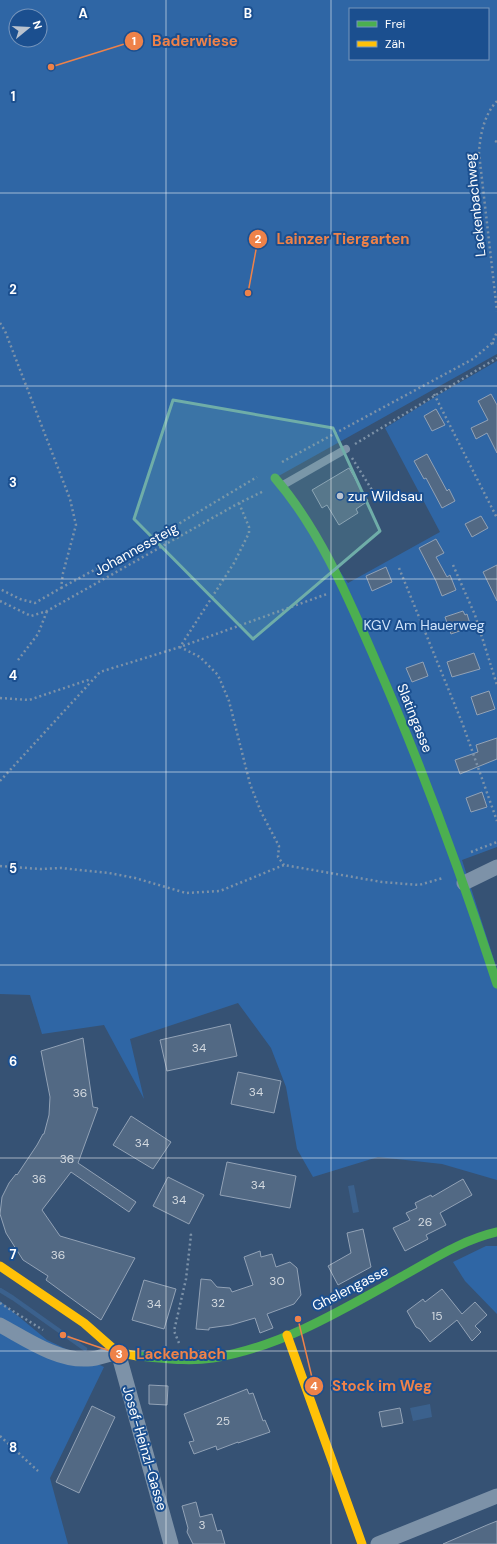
<svg xmlns="http://www.w3.org/2000/svg" width="497" height="1544" viewBox="0 0 497 1544" font-family="'DM Sans',sans-serif">
	<rect width="100%" height="100%" fill="#365274"/>
	<!-- green -->
	<g fill="#2f66a5" fill-rule="evenodd">
		<path d="M0,0H497V354L275,478L348,583L440,532L385,428L438,395L497,361V847L462,860L497,969V1180L442,1164L378,1157L313,1177L297,1149L286,1087L271,1048L238,1003L130,1039L144,1099L104,1025L42,1034L30,995L0,994ZM350,9H488V59H350ZM16,16H40V40H16Z"/>
		<path d="M486,1246H497V1314L465,1281L453,1262Z"/>
		<path d="M0,1301L47,1340L104,1367L50,1478L68,1544H0Z"/>
	</g>
	<!-- water -->
	<g fill="#3b618d">
		<path d="M354,1185L359,1212L353,1213L348,1186Z"/>
		<path d="M430,1404L432,1417L413,1421L410,1408Z"/>
	</g>
	<g fill="none" stroke-linecap="round" stroke-linejoin="round">
		<!-- stream -->
		<path stroke="#3b618d" stroke-width="4.5" d="M0,1290L13,1298L85,1349"/>
	</g>
	<!-- building -->
	<g fill="#526984" stroke="#92a2b6">
		<path d="M491,394L497,405V453L487,433L476,439L471,428L488,420L478,401Z"/>
		<path d="M436,409L445,425L432,431L424,416Z"/>
		<path d="M427,454L447,491L449,489L455,501L442,508L426,478L424,479L414,461Z"/>
		<path d="M349,468L368,501L356,509L358,513L339,525L327,505L322,508L312,490Z"/>
		<path d="M481,516L488,528L472,537L465,524Z"/>
		<path d="M436,539L444,553L436,557L447,577L450,575L456,590L442,596L436,581L419,548Z"/>
		<path d="M497,565V601L483,572Z"/>
		<path d="M386,567L392,582L372,591L366,576Z"/>
		<path d="M463,611L465,615L467,614L471,627L451,634L445,617Z"/>
		<path d="M474,653L480,669L452,677L447,662Z"/>
		<path d="M423,662L428,676L412,682L406,668Z"/>
		<path d="M489,691L495,709L477,715L471,697Z"/>
		<path d="M497,738V759L460,774L455,760L478,752L476,745Z"/>
		<path d="M482,792L487,807L471,812L466,798Z"/>
		<path d="M230,1024L237,1056L167,1071L160,1040Z"/>
		<path d="M83,1038L93,1107L98,1108L78,1163L136,1202L129,1212L71,1172L42,1210L60,1236L135,1258L101,1320L46,1280L48,1276L23,1260L6,1233L0,1214L2,1197L9,1183L16,1174L17,1175L37,1145L43,1134H44L49,1115L50,1097L41,1051Z"/>
		<path d="M238,1072L281,1081L274,1113L231,1104Z"/>
		<path d="M131,1116L171,1142L153,1169L113,1145Z"/>
		<path d="M227,1162L296,1176L290,1208L220,1195Z"/>
		<path d="M168,1177L204,1195L189,1224L153,1206Z"/>
		<path d="M463,1179L472,1195L440,1213L446,1225L426,1235L428,1239L405,1251L393,1228L410,1220L406,1213L417,1208L415,1203L431,1195L432,1197Z"/>
		<path d="M363,1229L371,1267L338,1285L328,1266L351,1253L347,1233Z"/>
		<path d="M260,1251L261,1257L272,1254L276,1267L290,1262L297,1268L301,1295L294,1304L267,1314L273,1328L260,1333L255,1318L231,1325L209,1328V1330L196,1329L201,1279L211,1280L217,1287L230,1288L232,1292L253,1285L244,1257Z"/>
		<path d="M144,1280L176,1289L164,1329L132,1320Z"/>
		<path d="M442,1289L462,1314L475,1302L487,1315L475,1326L481,1332L472,1341L457,1320L430,1342L420,1329L416,1327L407,1311L423,1299L425,1302Z"/>
		<path d="M149,1385L168,1386L167,1405L149,1404Z"/>
		<path d="M247,1389L249,1394L253,1393L263,1421L265,1420L270,1432L238,1443V1442L217,1450L216,1446L194,1454L189,1442L194,1441L184,1414Z"/>
		<path d="M92,1406L115,1417L79,1493L56,1482Z"/>
		<path d="M400,1408L403,1423L382,1427L379,1412Z"/>
		<path d="M196,1502L200,1517L212,1514L217,1531L221,1530L225,1544H193L187,1532L188,1528L182,1506Z"/>
		<path d="M497,1521V1544H443L487,1525Z"/>
	</g>
	<g fill="none" stroke-linecap="round" stroke-linejoin="round">
		<!-- path -->
		<g stroke="#7d92a8" stroke-width="2.5" stroke-dasharray="2 3" stroke-linecap="butt">
			<path d="M497,101C484,115 480,135 479,153L497,311"/>
			<path d="M495,141L497,142"/>
			<path d="M0,323L5,331L70,499L76,525L63,573L61,588L35,603L20,599L0,589"/>
			<path d="M492,343L497,344"/>
			<path d="M434,394L497,518"/>
			<path d="M355,444L497,358"/>
			<path d="M352,458L372,490"/>
			<path d="M282,462L473,359L492,343L497,332"/>
			<path d="M239,503L249,527V533L234,563L180,647L200,657L218,675L229,701L250,784L261,812L279,846L278,857L284,865"/>
			<path d="M453,565L475,615L497,685"/>
			<path d="M399,568L463,725L497,821"/>
			<path d="M61,588L175,526L257,477"/>
			<path d="M0,601L31,616L47,611L239,503L264,491"/>
			<path d="M18,660L38,634L47,611"/>
			<path d="M0,698L29,700L91,679"/>
			<path d="M0,781L100,672L180,647L327,594"/>
			<path d="M471,852L497,842"/>
			<path d="M0,866L40,869L61,868L109,873L135,878L186,893L220,891L284,865L382,882L419,885L443,878"/>
			<path d="M0,1303L43,1330"/>
			<path d="M179,1343L174,1331L186,1279L191,1235L188,1232"/>
			<path d="M0,1436L38,1471"/>
		</g>
		<!-- lane -->
		<path stroke="#7d92a8" stroke-width="8" d="M283,485L346,449"/>
		<!-- street -->
		<g stroke="#7d92a8" stroke-width="15">
			<path d="M464,883L497,867"/>
			<path d="M0,1325C26,1339 57,1361 88,1359C98,1359 108,1354 118,1352L171,1544"/>
			<path d="M378,1544L497,1496"/>
		</g>
		<!-- fast -->
		<g stroke="#4caf50" stroke-width="9">
			<path d="M275,478C319,529 347,595 374,657C421,764 461,873 497,984"/>
			<path d="M137,1356C163,1358 187,1362 213,1358C281,1347 342,1310 401,1277C432,1260 462,1240 497,1232"/>
		</g>
		<!-- slow -->
		<g stroke="#ffc107" stroke-width="9">
			<path d="M0,1266L84,1323L117,1352L137,1356"/>
			<path d="M287,1335L362,1544"/>
		</g>
	</g>
	<!-- marked area -->
	<path fill="#6fada8" fill-opacity="0.2" stroke="#6fada8" stroke-width="3" stroke-linejoin="round" d="M173,400L333,428L380,531L253,639L134,519Z"/>
	<!-- grid -->
	<path fill="none" stroke="#fff" stroke-width="1" stroke-opacity="0.55" d="M166,0V1544M331,0V1544M0,193H497M0,386H497M0,579H497M0,772H497M0,965H497M0,1158H497M0,1351H497"/>
	<!-- markers -->
	<circle fill="#b9c2ce" stroke="#1b4f8f" stroke-width="1.5" cx="340" cy="496" r="4"/>
	<g text-anchor="middle" stroke-width="4" stroke-linejoin="round" paint-order="stroke">
		<!-- number labels -->
		<g font-size="12" fill="#d4dae0">
			<text x="199" y="1052">34</text>
			<text x="256" y="1096">34</text>
			<text x="80" y="1097">36</text>
			<text x="142" y="1147">34</text>
			<text x="67" y="1163">36</text>
			<text x="39" y="1183">36</text>
			<text x="258" y="1189">34</text>
			<text x="179" y="1204">34</text>
			<text x="425" y="1226">26</text>
			<text x="58" y="1259">36</text>
			<text x="277" y="1285">30</text>
			<text x="218" y="1307">32</text>
			<text x="154" y="1308">34</text>
			<text x="437" y="1320">15</text>
			<text x="223" y="1425">25</text>
			<text x="202" y="1529">3</text>
		</g>
		<!-- street labels -->
		<g font-size="14" fill="#fff" stroke="#1b4f8f">
			<text transform="translate(475 205) rotate(-96)" y="5">Lackenbachweg</text>
			<text transform="translate(136 549) rotate(-29)" y="5">Johannessteig</text>
			<text transform="translate(415 718) rotate(68)" y="5">Slatingasse</text>
			<text transform="translate(350 1288) rotate(-27)" y="5">Ghelengasse</text>
			<text transform="translate(145 1448) rotate(74)" y="5">Josef-Heinzl-Gasse</text>
		</g>
		<!-- poi labels -->
		<g font-size="14" fill="#fff" stroke="#1b4f8f" text-anchor="start">
			<text x="348" y="501">zur Wildsau</text>
		</g>
		<!-- park labels -->
		<g font-size="14" fill="#cfe3fa" stroke="#1b4f8f">
			<text x="424" y="630">KGV Am Hauerweg</text>
		</g>
	</g>
	<g font-size="13" text-anchor="middle" font-weight="bold" fill="#fff" stroke="#1b4f8f" stroke-width="4" stroke-linejoin="round" paint-order="stroke">
		<text x="83" y="18">A</text>
		<text x="248" y="18">B</text>
		<text x="13" y="101">1</text>
		<text x="13" y="294">2</text>
		<text x="13" y="487">3</text>
		<text x="13" y="680">4</text>
		<text x="13" y="873">5</text>
		<text x="13" y="1066">6</text>
		<text x="13" y="1259">7</text>
		<text x="13" y="1452">8</text>
	</g>
	<!-- callouts -->
	<path fill="none" stroke="#ee8249" stroke-width="1.5" d="M51 67L134 41M248 293L258 239M63 1335L119 1354M298 1319L314 1386"/>
	<g fill="#ee8249" stroke="#1b4f8f" stroke-width="1.5">
		<circle cx="51" cy="67" r="4"/>
		<circle cx="248" cy="293" r="4"/>
		<circle cx="63" cy="1335" r="4"/>
		<circle cx="298" cy="1319" r="4"/>
		<circle cx="134" cy="41" r="10"/>
		<circle cx="258" cy="239" r="10"/>
		<circle cx="119" cy="1354" r="10"/>
		<circle cx="314" cy="1386" r="10"/>
	</g>
	<g font-size="12" text-anchor="middle" font-weight="bold" fill="#fff">
		<text x="134" y="45">1</text>
		<text x="258" y="243">2</text>
		<text x="119" y="1358">3</text>
		<text x="314" y="1390">4</text>
	</g>
	<g font-size="15" text-anchor="middle" font-weight="bold" fill="#ee8249" stroke="#1b4f8f" stroke-width="4" stroke-linejoin="round" paint-order="stroke">
		<text x="195" y="46">Baderwiese</text>
		<text x="343" y="244">Lainzer Tiergarten</text>
		<text x="181" y="1359">Lackenbach</text>
		<text x="382" y="1391">Stock im Weg</text>
	</g>
	<!-- legend -->
	<rect x="349" y="8" width="140" height="52" fill="#1b4f8f" stroke="#7695bc"/>
	<rect x="357" y="21" width="20" height="6" fill="#4caf50" stroke="#7695bc"/>
	<text x="385" y="28" font-size="12" fill="#ffffff">Frei</text>
	<rect x="357" y="41" width="20" height="6" fill="#ffc107" stroke="#7695bc"/>
	<text x="385" y="48" font-size="12" fill="#ffffff">Zäh</text>
	<!-- north arrow -->
	<g transform="translate(28 28) rotate(72)"><circle r="19" fill="#1b4f8f" stroke="#7695bc"/>
	<path d="M0-3L7 15L0 10L-7 15Z" fill="#b9c2ce"/>
	<text y="-6" font-size="11" font-weight="bold" text-anchor="middle" fill="#ffffff">N</text>
	</g>
</svg>
